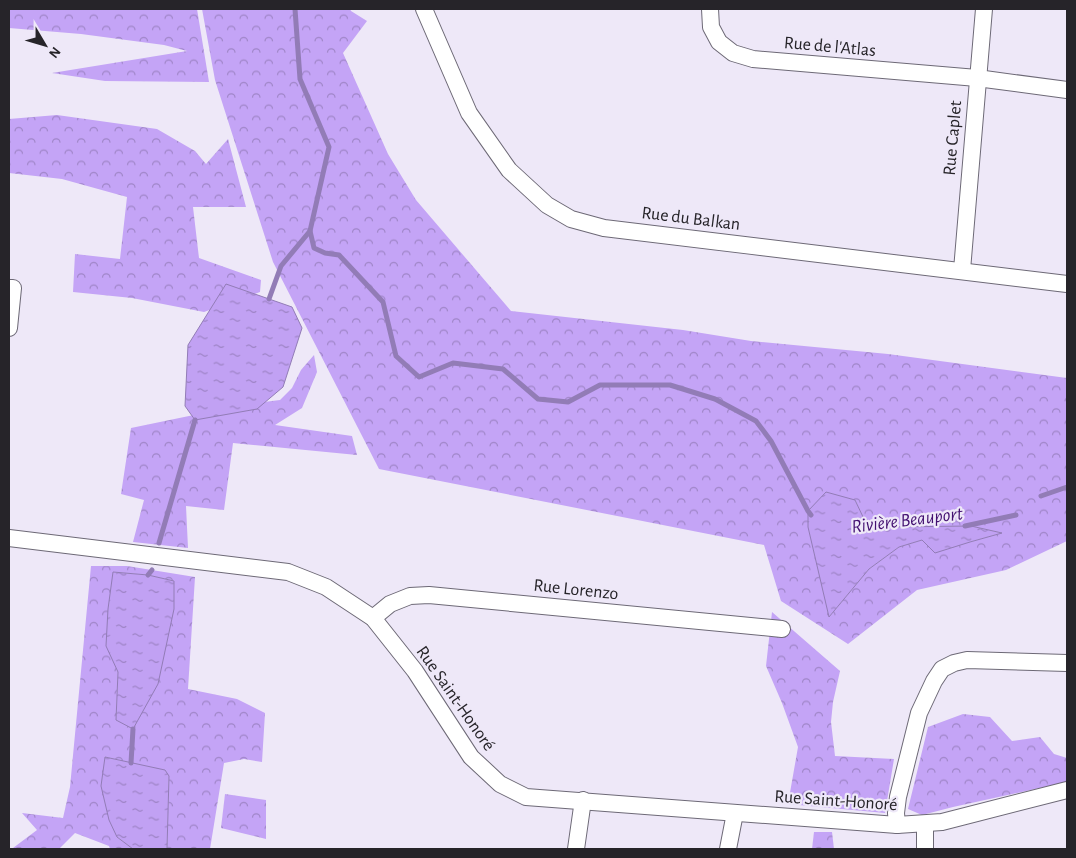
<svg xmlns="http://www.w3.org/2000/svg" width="1076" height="858" viewBox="0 0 1076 858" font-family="'Alegreya Sans',sans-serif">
	<defs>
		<pattern id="forest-crowns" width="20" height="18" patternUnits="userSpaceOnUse" patternTransform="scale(1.25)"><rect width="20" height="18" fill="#c4a4f6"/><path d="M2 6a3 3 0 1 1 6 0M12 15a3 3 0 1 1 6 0" fill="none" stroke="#9f85c7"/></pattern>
		<pattern id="water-ripples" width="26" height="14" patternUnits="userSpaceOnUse" patternTransform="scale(1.25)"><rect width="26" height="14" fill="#c1a1f3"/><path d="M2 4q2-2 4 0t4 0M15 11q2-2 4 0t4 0" fill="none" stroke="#9d83c5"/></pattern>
	</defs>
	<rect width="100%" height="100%" fill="#eee8f8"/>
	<!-- forest -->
	<g fill="url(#forest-crowns)" fill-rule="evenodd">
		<path d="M9,9H197L209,82L105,81L52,73L187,51L164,45L81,34L9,28Z"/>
		<path d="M202,9H350L351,11L367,21L343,53L388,154L416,200L511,311L683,330L751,341L888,354L1067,378V541L1006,570L917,590L848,644L781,601L764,545L379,469L273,262L215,80ZM855,500L864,519L888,527L971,526L1001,533L970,542L922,540L899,547L869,569L829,617Z"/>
		<path d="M57,115L157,129L195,151L206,164L228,139L246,207H193L199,258L261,280L260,292L204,312L132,298L73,292L75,254L120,259L127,197L62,179L9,173V119Z"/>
		<path d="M314,355L317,372L302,408L275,425L352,436L357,455L233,443L224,510L186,506L188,548L133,542L144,500L121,494L131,428L247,404L280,400L292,388L301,370Z"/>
		<path d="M91,566H127L195,577L188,689L237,699L265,713L262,762L244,759L224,763L210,849H167L169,776L131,763L105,757L117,837L133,849H110L109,846L75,833L59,849H9V848H13L37,830L22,813L63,818L70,787ZM113,572L148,575L174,581L116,719L118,672Z"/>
		<path d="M772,612L840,671L833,702L831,722L835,756L894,759L885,813L788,804L798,747L782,703L766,666Z"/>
		<path d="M963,714L990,717L1012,741L1040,737L1054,754L1067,758V782L953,807L922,815L908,809L928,727Z"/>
		<path d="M225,794L266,800V839L221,828Z"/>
		<path d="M814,832H832L834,849H812Z"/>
	</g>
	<!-- water -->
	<g fill="url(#water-ripples)" stroke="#927cb6">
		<path d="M226,284L292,307L302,328L283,387L257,409L195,420L185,406L188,345Z"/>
		<path d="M826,492L855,500L864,519L888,527L971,526L1002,533L970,542L935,553L922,540L899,547L869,569L829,617L808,527V511Z"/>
		<path d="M113,572L148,575L174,581V609L158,684L133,729L116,720L118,672L106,646L108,609Z"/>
		<path d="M105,757L165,770L169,776L167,849H133L117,837L109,820L101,786Z"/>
	</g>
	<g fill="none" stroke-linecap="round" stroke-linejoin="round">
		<!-- stream -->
		<g stroke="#927cb6" stroke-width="5">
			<path d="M295,9L300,79L329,147L310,231L314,248L325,253L339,255L383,302L396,356L419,377L453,363L503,369L538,399L568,402L600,385H670L715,399L756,421L771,441L808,511L811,515"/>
			<path d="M269,299L281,266L310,231"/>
			<path d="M1041,496L1067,487"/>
			<path d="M965,526L1016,515"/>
			<path d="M159,543L195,420"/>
			<path d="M148,575L152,570"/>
			<path d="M131,763L133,729"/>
		</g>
		<defs>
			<g id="minor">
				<path d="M424,9L469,113L509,170L547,205L571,219L604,228L1067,284"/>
				<path d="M710,9L711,27L719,42L733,53L753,59L977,78L1067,90"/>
				<path d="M962,270L984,9"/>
				<path d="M9,288H13L9,328"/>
				<path d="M9,538L288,572L326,587L373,618L415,671L471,757L500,784L526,797L897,825L942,822L1067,790"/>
				<path d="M373,618L390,604L410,596L429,595L782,629"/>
				<path d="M925,824V849"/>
				<path d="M897,825L896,813L898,797L919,713L934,681L942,669L954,663L967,660L1067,663"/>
				<path d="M576,849L583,800"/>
				<path d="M728,849L735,813"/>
			</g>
		</defs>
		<!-- minor casing -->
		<use href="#minor" stroke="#6d6976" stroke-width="18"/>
		<!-- minor -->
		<use href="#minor" stroke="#fff" stroke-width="16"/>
	</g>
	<g text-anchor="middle" stroke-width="4.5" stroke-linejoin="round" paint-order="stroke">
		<!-- street labels -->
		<g font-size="18" fill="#262429" stroke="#eee8f8">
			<text transform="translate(830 46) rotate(5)" y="6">Rue de l'Atlas</text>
			<text transform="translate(952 138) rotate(-85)" y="6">Rue Caplet</text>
			<text transform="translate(691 218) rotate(7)" y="6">Rue du Balkan</text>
			<text transform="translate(576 589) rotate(6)" y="6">Rue Lorenzo</text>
			<text transform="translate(456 698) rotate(55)" y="6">Rue Saint-Honoré</text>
			<text transform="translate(836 800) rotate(4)" y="6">Rue Saint-Honoré</text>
		</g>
		<!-- water labels -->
		<g font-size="19" font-style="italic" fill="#420f70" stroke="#eee8f8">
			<text transform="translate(907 519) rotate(-7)" y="7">Rivière Beauport</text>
		</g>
	</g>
	<!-- border -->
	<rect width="1076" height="858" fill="none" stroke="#262429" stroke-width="20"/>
	<!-- north arrow -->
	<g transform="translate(45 45) rotate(128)" stroke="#eee8f8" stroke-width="4" paint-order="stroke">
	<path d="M0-4L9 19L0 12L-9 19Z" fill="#262429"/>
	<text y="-8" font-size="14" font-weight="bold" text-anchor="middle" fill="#262429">N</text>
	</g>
</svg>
